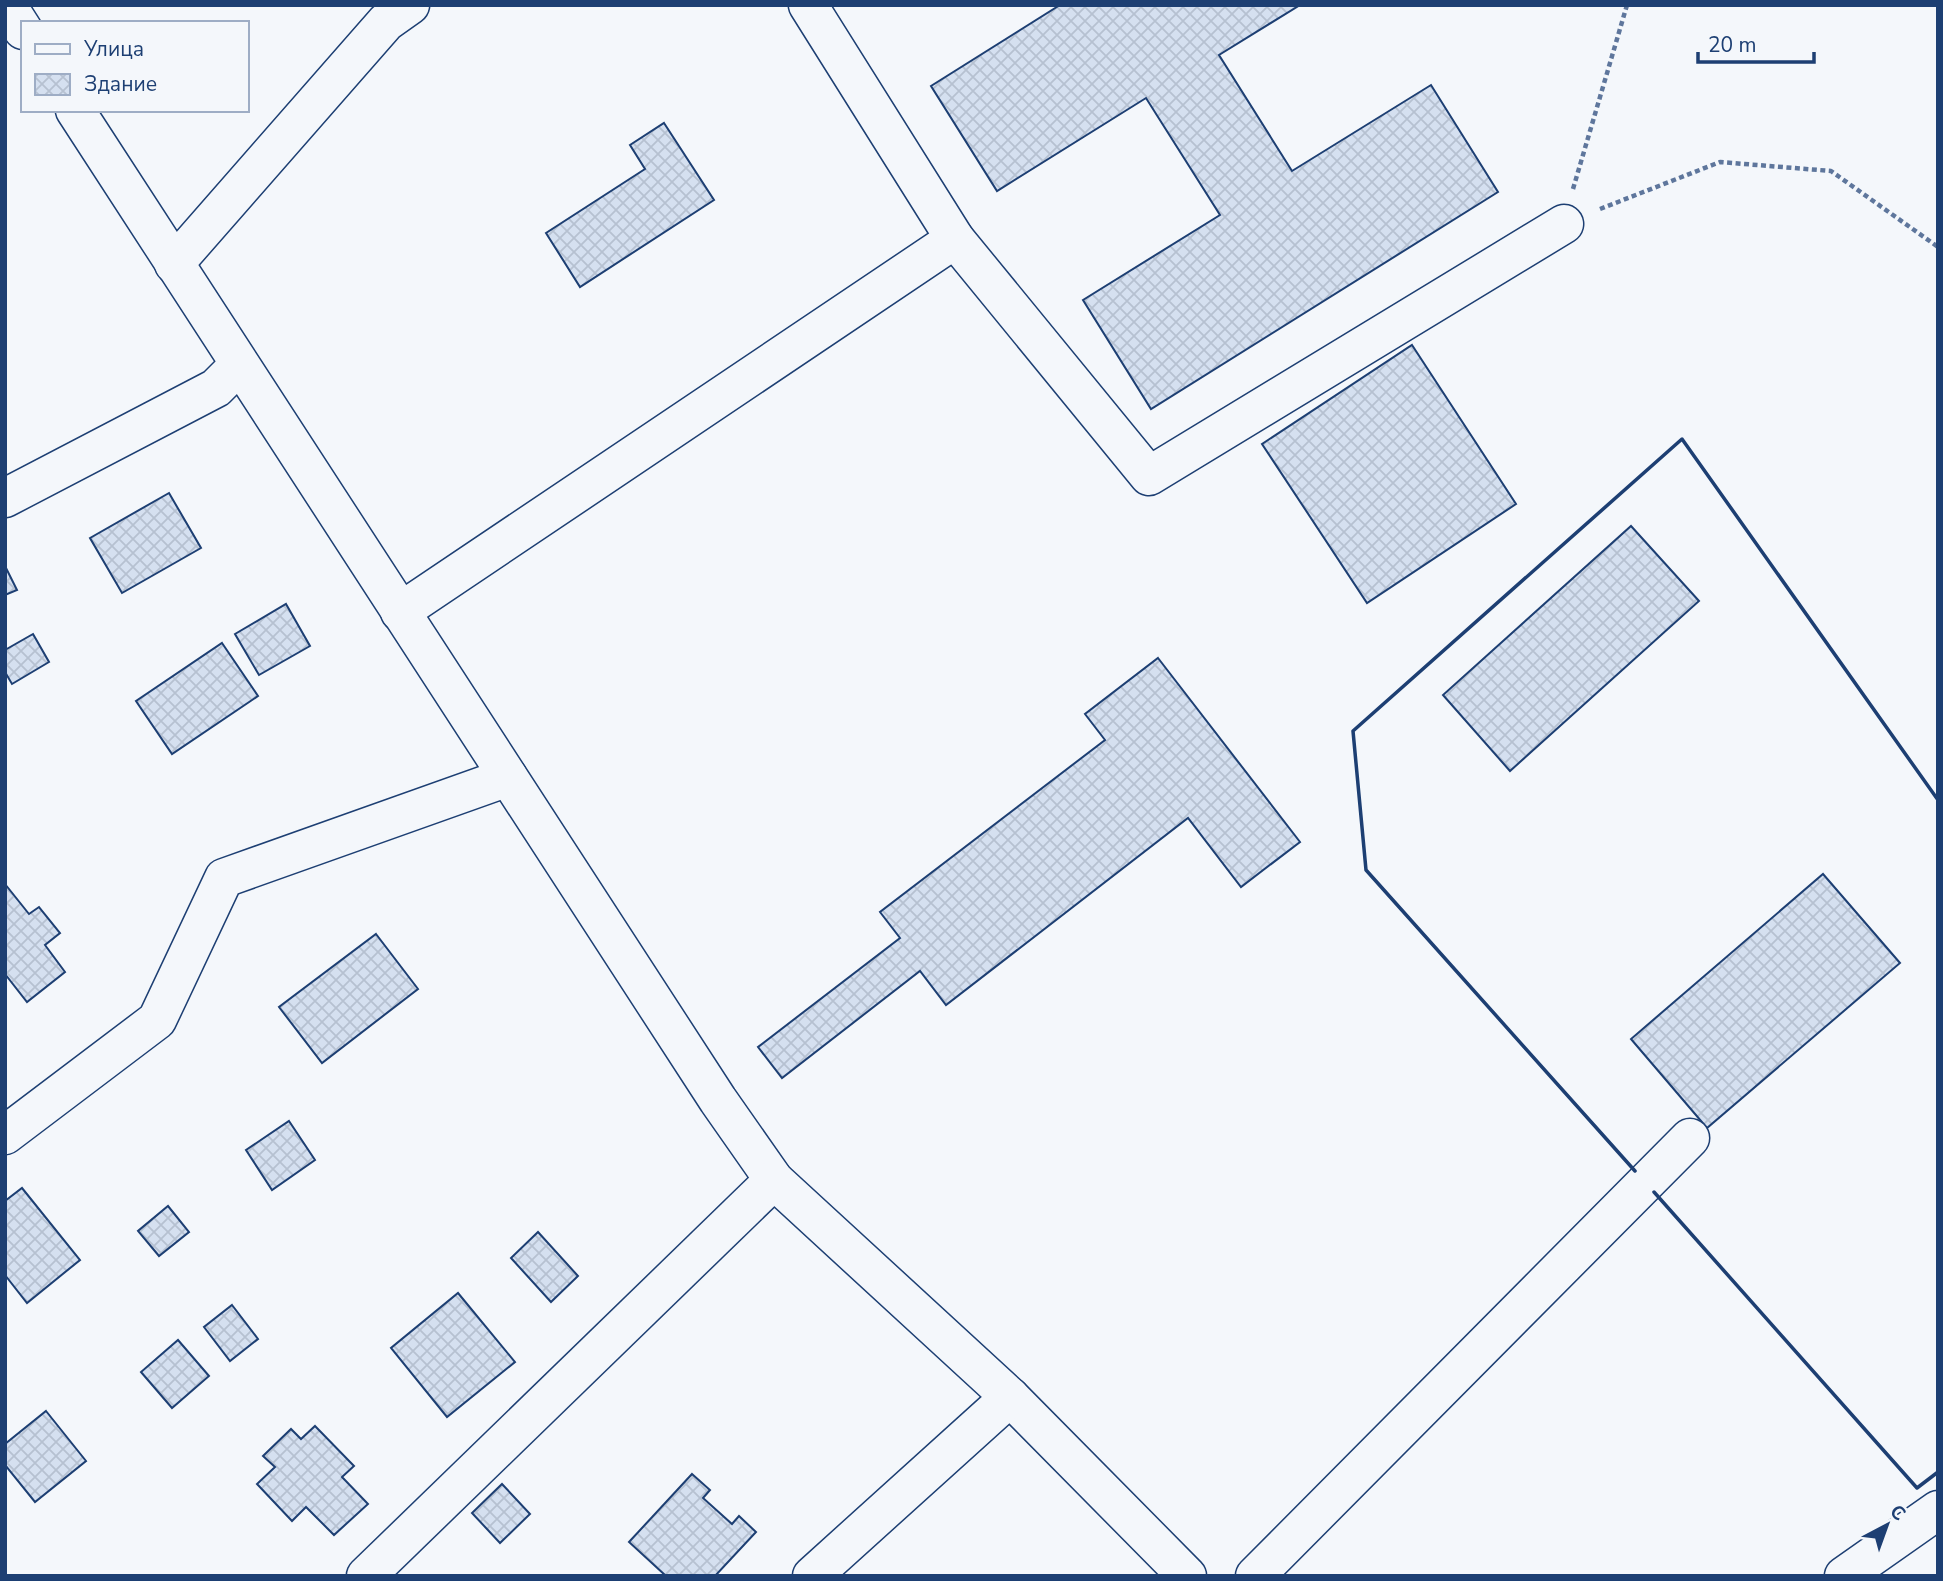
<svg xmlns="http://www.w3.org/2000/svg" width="1943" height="1581" viewBox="0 0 1943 1581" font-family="'Nunito Sans',sans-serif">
	<defs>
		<pattern id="building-cross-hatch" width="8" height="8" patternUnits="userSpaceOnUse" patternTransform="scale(1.75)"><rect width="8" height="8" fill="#d5e0f0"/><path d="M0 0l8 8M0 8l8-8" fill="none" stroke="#b6c1d1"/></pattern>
	</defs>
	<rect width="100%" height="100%" fill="#f4f7fb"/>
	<!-- building -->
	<g fill="url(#building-cross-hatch)" stroke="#1d3f73" stroke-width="2">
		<path d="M1060,5H1300L1219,55L1292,171L1431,85L1498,192L1151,409L1083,300L1220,215L1146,98L997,191L931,86Z"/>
		<path d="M664,123L714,200L580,287L546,233L645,169L630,145Z"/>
		<path d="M1412,345L1516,504L1367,603L1262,444Z"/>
		<path d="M169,493L201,548L122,593L90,538Z"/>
		<path d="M1631,526L1699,601L1510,771L1443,695Z"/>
		<path d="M5,566L17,590L5,595Z"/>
		<path d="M286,604L310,646L259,675L235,634Z"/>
		<path d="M33,634L49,662L12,684L5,672V650Z"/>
		<path d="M222,643L258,696L172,754L136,701Z"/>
		<path d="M1158,658L1300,842L1241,887L1188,818L946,1005L920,971L782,1078L758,1047L900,938L880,912L1105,740L1085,714Z"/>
		<path d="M1823,874L1900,963L1707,1128L1631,1039Z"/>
		<path d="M5,884L29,914L39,907L60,933L45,945L65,972L27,1002L5,974Z"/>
		<path d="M376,934L418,989L322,1063L279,1007Z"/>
		<path d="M289,1121L315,1160L272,1190L246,1150Z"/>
		<path d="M22,1188L80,1260L27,1303L5,1275V1201Z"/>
		<path d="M168,1206L189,1232L159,1256L138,1231Z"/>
		<path d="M538,1232L578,1276L551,1302L511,1258Z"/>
		<path d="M458,1293L515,1362L447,1417L391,1348Z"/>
		<path d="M232,1305L258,1339L230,1361L204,1327Z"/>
		<path d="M178,1340L209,1376L172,1408L141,1372Z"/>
		<path d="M46,1411L86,1461L35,1502L5,1465V1444Z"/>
		<path d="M315,1426L354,1466L342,1477L368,1504L334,1535L306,1507L292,1521L257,1484L275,1467L263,1456L291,1429L301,1439Z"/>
		<path d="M692,1474L710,1490L703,1498L732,1524L739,1516L756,1532L715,1576H666L629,1542Z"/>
		<path d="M502,1484L530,1514L500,1543L472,1513Z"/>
	</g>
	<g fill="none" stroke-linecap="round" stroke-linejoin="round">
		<defs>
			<g id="minor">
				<path d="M7,5L23,30"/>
				<path d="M808,5L955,239L1149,476L1564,224"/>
				<path d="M75,110L718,1100L774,1180L1010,1397L1187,1576"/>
				<path d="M174,264L386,22L410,5"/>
				<path d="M5,498L216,388L239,365"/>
				<path d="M400,612L955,239"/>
				<path d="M5,1135L157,1020L224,878L508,777"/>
				<path d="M366,1576L774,1180"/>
				<path d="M812,1576L1010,1397"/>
				<path d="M1255,1576L1690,1138"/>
				<path d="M1844,1576L1938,1510"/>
			</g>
		</defs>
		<!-- minor casing -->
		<use href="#minor" stroke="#1d3f73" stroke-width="41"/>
		<!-- path -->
		<g stroke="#5e769c" stroke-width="4.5" stroke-dasharray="5 3.5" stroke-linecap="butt">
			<path d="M1573,189L1627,5"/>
			<path d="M1600,209L1720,162L1831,171L1938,247"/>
		</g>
		<!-- minor -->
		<use href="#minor" stroke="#f4f7fb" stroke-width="38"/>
		<!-- wall -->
		<g stroke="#1d3f73" stroke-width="3.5">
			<path d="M1635,1171L1366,870L1353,731L1682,439L1938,800"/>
			<path d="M1654,1192L1917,1488L1938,1472"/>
		</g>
	</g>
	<!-- border -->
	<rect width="1943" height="1581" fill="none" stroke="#1d3f73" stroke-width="14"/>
	<!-- legend -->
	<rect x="21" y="21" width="228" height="91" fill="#f4f7fb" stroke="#9eadc5" stroke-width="2"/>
	<rect x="35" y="44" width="35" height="10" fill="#f4f7fb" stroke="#9eadc5" stroke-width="2"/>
	<text x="84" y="56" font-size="21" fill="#1d3f73">Улица</text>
	<rect x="35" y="74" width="35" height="21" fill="url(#building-cross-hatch)" stroke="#9eadc5" stroke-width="2"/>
	<text x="84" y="91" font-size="21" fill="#1d3f73">Здание</text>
	<!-- north arrow -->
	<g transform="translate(1887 1525) rotate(41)" stroke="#f4f7fb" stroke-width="5" paint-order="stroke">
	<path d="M0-5L12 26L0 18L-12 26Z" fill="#1d3f73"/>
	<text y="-10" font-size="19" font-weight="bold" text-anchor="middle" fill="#1d3f73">С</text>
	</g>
	<!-- scale -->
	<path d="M1698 52v10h116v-10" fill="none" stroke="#1d3f73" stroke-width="3.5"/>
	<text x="1708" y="52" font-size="21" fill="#1d3f73" stroke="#f4f7fb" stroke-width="5" paint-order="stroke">20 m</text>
</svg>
